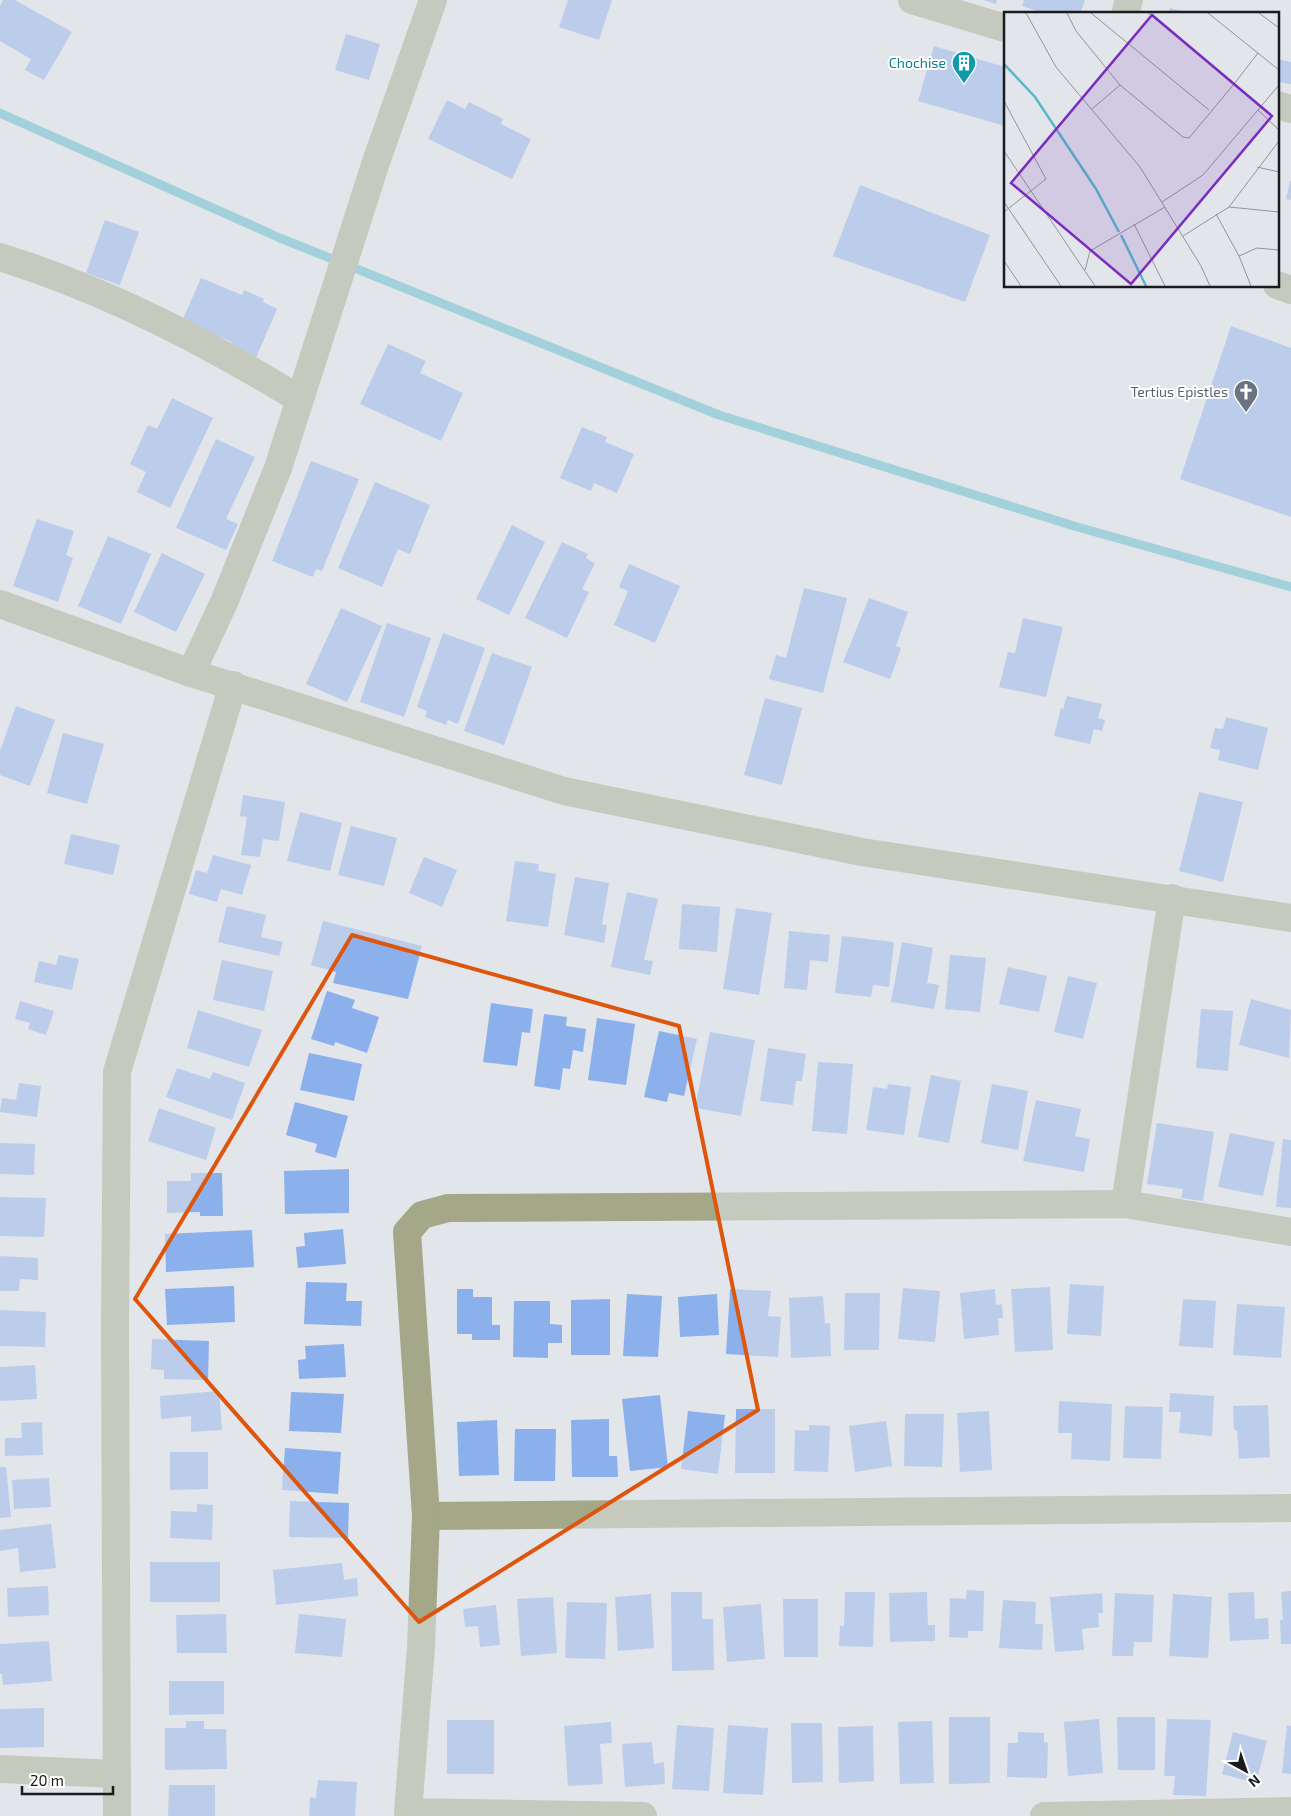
<svg xmlns="http://www.w3.org/2000/svg" width="1291" height="1816" viewBox="0 0 1291 1816" font-family="'Exo 2',sans-serif">
	<rect width="100%" height="100%" fill="#e2e5ea"/>
	<g fill="none" stroke-linecap="round" stroke-linejoin="round">
		<!-- stream -->
		<path stroke="#58b8cb" stroke-width="9" d="M0,113L280,238L719,415L1074,526L1291,587"/>
	</g>
	<!-- building -->
	<g fill="#8cb0eb">
		<path d="M3,0H15L72,32L44,80L25,70L31,59L0,41V6Z"/>
		<path d="M568,0H612L599,40L559,27Z"/>
		<path d="M983,0H997L996,4Z"/>
		<path d="M1024,0H1085L1080,14H1045L1022,6Z"/>
		<path d="M1170,8L1188,13V14H1168Z"/>
		<path d="M346,34L380,44L369,80L335,70Z"/>
		<path d="M934,46L1005,67V126L918,101Z"/>
		<path d="M1277,59L1291,62V84L1277,82Z"/>
		<path d="M447,100L465,109L469,102L503,119L501,124L531,139L512,179L428,139Z"/>
		<path d="M1290,181H1291V200L1286,199Z"/>
		<path d="M860,185L990,235L965,302L833,256Z"/>
		<path d="M105,220L139,232L120,285L86,273Z"/>
		<path d="M201,278L242,295L244,290L264,299L263,302L277,309L255,360L229,349L232,342L182,321Z"/>
		<path d="M1231,326L1291,348V517L1180,479Z"/>
		<path d="M388,344L426,361L420,373L463,393L441,441L360,404Z"/>
		<path d="M172,398L213,418L170,508L137,492L146,472L130,464L148,425L157,429Z"/>
		<path d="M582,427L607,437L605,442L634,454L617,493L594,483L591,491L560,478Z"/>
		<path d="M216,439L255,457L226,519L238,524L226,550L176,528Z"/>
		<path d="M311,461L359,479L322,571L316,569L313,577L272,561Z"/>
		<path d="M375,482L430,505L410,554L398,549L382,587L338,568Z"/>
		<path d="M37,519L74,531L66,555L73,558L58,602L13,586Z"/>
		<path d="M512,525L545,542L509,615L476,599Z"/>
		<path d="M108,536L151,554L121,624L78,606Z"/>
		<path d="M562,542L588,554L586,558L595,563L582,589L589,592L567,638L525,618Z"/>
		<path d="M162,553L205,574L176,632L134,612Z"/>
		<path d="M629,564L680,586L655,643L614,625L628,591L619,587Z"/>
		<path d="M804,588L847,598L823,693L769,679L776,655L786,658Z"/>
		<path d="M869,598L908,612L896,646L901,648L890,679L843,662Z"/>
		<path d="M341,608L382,626L347,702L306,684Z"/>
		<path d="M1023,618L1063,627L1046,697L999,687L1008,652L1015,653Z"/>
		<path d="M387,623L431,638L404,717L360,702Z"/>
		<path d="M443,633L485,648L458,724L448,720L446,725L425,717L427,711L417,707Z"/>
		<path d="M492,653L532,667L504,745L464,731Z"/>
		<path d="M1067,696L1102,704L1098,718L1105,720L1102,731L1094,729L1090,744L1054,736L1061,708L1063,709Z"/>
		<path d="M765,698L802,708L782,785L744,775Z"/>
		<path d="M16,706L55,720L30,786L0,775V751Z"/>
		<path d="M1226,717L1268,728L1258,770L1218,760L1220,750L1210,748L1215,728L1223,729Z"/>
		<path d="M63,733L104,744L87,804L47,793Z"/>
		<path d="M1199,792L1243,802L1223,882L1179,871Z"/>
		<path d="M243,795L285,802L279,841L263,839L260,857L241,855L247,817L240,816Z"/>
		<path d="M300,812L342,823L330,871L287,861Z"/>
		<path d="M351,826L397,838L384,886L338,875Z"/>
		<path d="M71,834L120,845L113,875L64,864Z"/>
		<path d="M213,855L251,865L242,895L221,889L217,902L189,894L196,870L207,873Z"/>
		<path d="M424,857L457,870L442,907L409,893Z"/>
		<path d="M515,861L539,864L538,871L556,874L548,927L506,921Z"/>
		<path d="M575,877L609,883L602,924L607,925L604,943L564,935Z"/>
		<path d="M627,892L658,899L644,960L653,961L650,975L611,967Z"/>
		<path d="M682,904L720,907L717,952L679,949Z"/>
		<path d="M227,906L266,915L261,937L283,942L279,956L218,942Z"/>
		<path d="M736,908L772,913L759,995L723,989Z"/>
		<path d="M323,921L422,946L408,999L333,983L336,972L311,965Z"/>
		<path d="M789,931L830,935L828,962L810,960L807,990L784,988Z"/>
		<path d="M842,936L894,942L889,987L873,985L871,997L835,993Z"/>
		<path d="M902,942L933,948L927,983L939,985L934,1009L891,1002Z"/>
		<path d="M59,955L79,959L72,990L34,982L39,961L56,965Z"/>
		<path d="M950,955L986,958L980,1012L945,1009Z"/>
		<path d="M222,960L273,971L264,1011L213,1000Z"/>
		<path d="M1008,967L1047,976L1039,1012L999,1004Z"/>
		<path d="M1068,976L1097,983L1083,1039L1054,1032Z"/>
		<path d="M327,991L355,1000L352,1008L379,1017L367,1053L335,1042L334,1046L311,1039Z"/>
		<path d="M1251,999L1291,1010L1289,1058L1239,1045Z"/>
		<path d="M20,1001L54,1011L46,1035L28,1029L30,1023L15,1019Z"/>
		<path d="M491,1003L533,1009L530,1033L522,1032L517,1066L483,1062Z"/>
		<path d="M1201,1009L1233,1011L1228,1071L1196,1068Z"/>
		<path d="M198,1010L262,1030L249,1067L187,1048Z"/>
		<path d="M544,1014L567,1017L566,1026L586,1029L583,1052L573,1050L570,1069L563,1068L560,1090L534,1086Z"/>
		<path d="M597,1018L635,1024L626,1085L588,1080Z"/>
		<path d="M659,1031L697,1039L684,1096L669,1093L667,1102L644,1097Z"/>
		<path d="M710,1032L755,1040L741,1116L695,1108Z"/>
		<path d="M768,1048L806,1054L802,1081H796L793,1105L760,1101Z"/>
		<path d="M309,1053L362,1064L354,1101L300,1090Z"/>
		<path d="M818,1062L853,1064L847,1134L812,1131Z"/>
		<path d="M177,1068L210,1079L213,1072L245,1083L232,1120L166,1097Z"/>
		<path d="M931,1075L961,1081L949,1143L918,1137Z"/>
		<path d="M19,1083L41,1086L37,1117L0,1112L2,1098L16,1100Z"/>
		<path d="M888,1084L911,1087L904,1135L866,1130L873,1087L887,1089Z"/>
		<path d="M992,1084L1028,1091L1018,1150L981,1143Z"/>
		<path d="M1036,1100L1081,1109L1075,1136L1090,1139L1084,1172L1023,1161Z"/>
		<path d="M295,1102L348,1116L336,1158L315,1152L317,1144L286,1135Z"/>
		<path d="M159,1108L216,1128L206,1160L148,1141Z"/>
		<path d="M1157,1123L1214,1132L1203,1201L1181,1198L1183,1189L1147,1184Z"/>
		<path d="M1230,1133L1275,1142L1263,1196L1218,1187Z"/>
		<path d="M1283,1139L1291,1140V1208L1276,1207Z"/>
		<path d="M0,1143L35,1144L34,1175L0,1174Z"/>
		<path d="M349,1169V1213L285,1214L284,1171Z"/>
		<path d="M191,1173H222L223,1216H200V1212L167,1213V1181H191Z"/>
		<path d="M0,1197L46,1198L44,1237L0,1236Z"/>
		<path d="M343,1229L346,1264L298,1268L296,1247L305,1246L304,1233Z"/>
		<path d="M252,1230L254,1267L166,1272L165,1234Z"/>
		<path d="M0,1256L38,1258V1280L20,1279L19,1291H0Z"/>
		<path d="M306,1282L347,1283L346,1301H362L361,1326L304,1324Z"/>
		<path d="M1070,1284L1104,1286L1101,1336L1067,1334Z"/>
		<path d="M234,1286L235,1322L167,1325L165,1289Z"/>
		<path d="M1050,1287L1053,1350L1015,1352L1011,1289Z"/>
		<path d="M903,1288L940,1291L935,1342L898,1339Z"/>
		<path d="M457,1289H473V1297H492V1325H500V1340H472V1334H457Z"/>
		<path d="M730,1289L771,1291L768,1316L781,1317L778,1357L726,1354Z"/>
		<path d="M995,1289L996,1305L1002,1304L1003,1318H998L999,1335L964,1339L960,1293Z"/>
		<path d="M845,1293H880L879,1350H844Z"/>
		<path d="M627,1294L662,1296L658,1357L623,1356Z"/>
		<path d="M717,1294L719,1335L680,1337L678,1297Z"/>
		<path d="M823,1296L825,1324L830,1323L831,1356L791,1358L789,1298Z"/>
		<path d="M610,1299V1355H571V1300Z"/>
		<path d="M1183,1299L1216,1301L1213,1348L1179,1346Z"/>
		<path d="M514,1301H550V1324L562,1325V1343H548V1358L513,1357Z"/>
		<path d="M1237,1304L1285,1307L1281,1358L1233,1355Z"/>
		<path d="M0,1310L46,1312L45,1347L0,1346Z"/>
		<path d="M152,1339L209,1341L208,1380L164,1379V1370L151,1369Z"/>
		<path d="M344,1344L346,1377L299,1379L298,1360L306,1359L305,1346Z"/>
		<path d="M35,1365L37,1399L0,1401V1367Z"/>
		<path d="M219,1391L222,1430L191,1432V1416L161,1419L160,1396Z"/>
		<path d="M291,1392L344,1394L341,1433L289,1431Z"/>
		<path d="M1170,1393L1214,1396L1212,1436L1179,1433L1181,1412H1169Z"/>
		<path d="M660,1395L668,1467L630,1471L622,1399Z"/>
		<path d="M1059,1401L1112,1404L1110,1461L1071,1459L1072,1433H1058Z"/>
		<path d="M1268,1405L1270,1457L1239,1459L1237,1430H1234L1233,1406Z"/>
		<path d="M1125,1406L1163,1407L1161,1459L1123,1458Z"/>
		<path d="M736,1409H775V1473H735Z"/>
		<path d="M688,1411L725,1415L718,1474L681,1469Z"/>
		<path d="M989,1411L992,1470L960,1472L957,1413Z"/>
		<path d="M905,1414H944L942,1467L904,1466Z"/>
		<path d="M609,1419V1456H617L618,1477H572L571,1420Z"/>
		<path d="M497,1420L499,1475L459,1476L457,1422Z"/>
		<path d="M886,1421L892,1466L855,1472L849,1426Z"/>
		<path d="M42,1422L43,1455L5,1456V1438H22L21,1423Z"/>
		<path d="M809,1425L830,1426L828,1472L794,1471L795,1430L809,1431Z"/>
		<path d="M515,1429H556L555,1481H514Z"/>
		<path d="M285,1448L341,1452L338,1494L282,1490Z"/>
		<path d="M170,1452H208V1489L170,1490Z"/>
		<path d="M0,1467H6L11,1517L0,1518Z"/>
		<path d="M49,1478L51,1507L14,1509L12,1480Z"/>
		<path d="M290,1501L349,1503L348,1538L289,1537Z"/>
		<path d="M197,1504L213,1505L212,1540L170,1538L171,1511L197,1512Z"/>
		<path d="M51,1524L56,1568L20,1572L18,1548L0,1551V1530Z"/>
		<rect x="150" y="1562" width="70" height="40"/>
		<path d="M342,1563L344,1580L357,1578L358,1596L276,1605L273,1570Z"/>
		<path d="M48,1586L49,1615L8,1617L7,1588Z"/>
		<path d="M967,1590L984,1591L983,1631H968V1638L949,1637L950,1598L966,1599Z"/>
		<path d="M1291,1591V1644H1281L1280,1620H1283L1281,1592Z"/>
		<path d="M671,1592H702V1619H713L714,1670L672,1671Z"/>
		<path d="M845,1592H875L873,1647L839,1646L840,1626H844Z"/>
		<path d="M927,1592L928,1625H935V1641L890,1642L889,1593Z"/>
		<path d="M1254,1592L1255,1619L1268,1618L1269,1639L1230,1641L1228,1593Z"/>
		<path d="M1102,1593L1103,1613H1098L1099,1627L1082,1629L1084,1650L1055,1652L1050,1597Z"/>
		<path d="M1115,1593L1154,1595L1152,1642H1134L1133,1656H1112Z"/>
		<path d="M651,1594L654,1648L618,1651L615,1597Z"/>
		<path d="M1173,1594L1212,1597L1208,1658L1169,1656Z"/>
		<path d="M553,1597L557,1653L521,1656L517,1599Z"/>
		<path d="M783,1599H818V1657H784Z"/>
		<path d="M1003,1600L1036,1602L1035,1624H1043L1042,1650L999,1648Z"/>
		<path d="M567,1602L607,1603L605,1659L565,1658Z"/>
		<path d="M761,1604L765,1659L727,1662L723,1607Z"/>
		<path d="M496,1605L500,1645L480,1647L478,1626L465,1627L463,1609Z"/>
		<path d="M226,1614L227,1653H177L176,1615Z"/>
		<path d="M299,1614L346,1619L342,1657L295,1653Z"/>
		<path d="M49,1641L52,1681L3,1685L2,1674H0V1644Z"/>
		<path d="M169,1681H224V1714L169,1715Z"/>
		<path d="M44,1708V1747L0,1748V1709Z"/>
		<path d="M949,1717H990V1783L949,1784Z"/>
		<path d="M1117,1717H1155V1770H1118Z"/>
		<path d="M1099,1719L1103,1773L1068,1776L1064,1722Z"/>
		<path d="M1167,1719L1211,1720L1206,1796L1173,1795L1175,1776H1164Z"/>
		<rect x="447" y="1720" width="47" height="54"/>
		<path d="M186,1721H204V1729H226L227,1769L165,1770V1728H186Z"/>
		<path d="M932,1721L934,1783L900,1784L898,1722Z"/>
		<path d="M611,1722L612,1743L600,1744L603,1784L568,1786L564,1726Z"/>
		<path d="M791,1723H822L823,1782L792,1783Z"/>
		<path d="M677,1725L714,1728L709,1791L672,1789Z"/>
		<path d="M728,1725L768,1728L763,1795L723,1793Z"/>
		<path d="M1287,1725L1291,1726V1774L1282,1773Z"/>
		<path d="M873,1726L874,1781L839,1783L838,1727Z"/>
		<path d="M1018,1732L1044,1733V1742L1048,1743L1047,1778L1007,1777L1008,1743H1018Z"/>
		<path d="M1233,1732L1267,1741L1256,1783L1222,1774Z"/>
		<path d="M652,1742L654,1764L664,1762L665,1784L625,1787L622,1744Z"/>
		<path d="M318,1780L357,1782L355,1816H309L310,1797L316,1798Z"/>
		<path d="M169,1785H215V1816H168Z"/>
	</g>
	<g fill="none" stroke-linecap="round" stroke-linejoin="round">
		<!-- street -->
		<g stroke="#a4a788" stroke-width="28">
			<path d="M912,0L1005,28"/>
			<path d="M1125,14L1129,0"/>
			<path d="M1277,105L1291,109"/>
			<path d="M0,257C106,290 205,341 299,399"/>
			<path d="M1277,285L1291,290"/>
			<path d="M0,604L191,673L564,791L862,852L1291,918"/>
			<path d="M191,673L225,600L278,468L376,162L433,0"/>
			<path d="M1125,1204L1172,898"/>
			<path d="M426,1516L1291,1508"/>
			<path d="M0,1769L117,1774"/>
			<path d="M117,1816L115,1328L117,1072L233,685"/>
			<path d="M643,1816L408,1812L421,1647L426,1516L407,1232L422,1215L448,1208L1125,1204L1291,1232"/>
			<path d="M1044,1816L1291,1811"/>
		</g>
	</g>
	<!-- marked area -->
	<path d="M0 0H1291V1816H0ZM352,935L679,1026L758,1410L419,1622L135,1299Z" fill="#e2e5ea" fill-opacity=".55" fill-rule="evenodd"/>
	<path fill="none" stroke="#de560d" stroke-width="4" stroke-linejoin="round" d="M352,935L679,1026L758,1410L419,1622L135,1299Z"/>
	<!-- icons -->
	<defs>
		<symbol id="building-pin" viewBox="-11 -11 22 30"><path d="M0 17L-7.5 6A9.5 9.5 0 1 1 7.5 6Z" fill="#0f9aa8" stroke="#fff"/><path d="M-4-6H4V6H1V3H-1V6H-4ZM-2.5-4.3h1.7v1.8h-1.7ZM.8-4.3h1.7v1.8H.8ZM-2.5-1h1.7V.8h-1.7ZM.8-1h1.7V.8H.8Z" fill="#fff"/></symbol>
		<symbol id="church-pin" viewBox="-11 -11 22 30"><path d="M0 17L-7.5 6A9.5 9.5 0 1 1 7.5 6Z" fill="#6b7280" stroke="#fff"/><path d="M-1.2-6h2.4v3.5h3.3v2.4h-3.3V6h-2.4V-.1h-3.3v-2.4h3.3Z" fill="#fff"/></symbol>
	</defs>
	<g fill-rule="evenodd">
		<use href="#building-pin" x="950" y="49" width="28" height="38"/>
		<use href="#church-pin" x="1232" y="378" width="28" height="38"/>
	</g>
	<g text-anchor="middle" stroke-width="4" stroke-linejoin="round" paint-order="stroke">
		<!-- culture labels -->
		<g font-size="14" fill="#0d838f" stroke="#fff" text-anchor="end">
			<text x="946" y="68">Chochise</text>
		</g>
		<!-- worship labels -->
		<g font-size="14" fill="#5b616d" stroke="#fff" text-anchor="end">
			<text x="1228" y="397">Tertius Epistles</text>
		</g>
	</g>
	<!-- overview -->
	<g transform="translate(1004 12)">
		<rect width="275" height="275" fill="#e2e5ea"/>
		<path fill="none" stroke="#58b8cb" stroke-width="2.5" d="M0,52L31,85L92,177L115,220M117,223L142,274"/>
		<path fill="none" stroke="#929498" stroke-width="1" d="M22,1L52,55L136,155L197,254L206,274M63,1L72,19L116,73L179,125L185,126L230,72L144,1M87,1L205,98M204,1L275,58M255,1L275,16M230,72L254,41M0,89L42,167L0,200M88,97L116,73M254,98L275,118M0,139L91,274M253,155L275,160M0,190L57,274M158,190L199,163L275,73M225,195L275,129M212,202L235,244L247,274M130,212L161,274M179,224L225,195L275,200M235,244L253,236L275,238M0,249L17,274M81,258L86,239L161,195"/>
		<path fill="#7b2cbf" fill-opacity="0.15" stroke="#7b2cbf" stroke-width="2.5" d="M148,3L268,104L127,272L7,171Z"/>
		<rect width="275" height="275" fill="none" stroke="#1a1b1d" stroke-width="2.5"/>
	</g>
	<!-- north arrow -->
	<g transform="translate(1246 1771) rotate(140)" stroke="#ffffff" stroke-width="4" paint-order="stroke">
	<path d="M0-4L9 19L0 12L-9 19Z" fill="#1a1b1d"/>
	<text y="-8" font-size="14" font-weight="bold" text-anchor="middle" fill="#1a1b1d">N</text>
	</g>
	<!-- scale -->
	<path d="M22 1786v8h91v-8" fill="none" stroke="#1a1b1d" stroke-width="2.5"/>
	<text x="30" y="1786" font-size="15" fill="#1a1b1d" stroke="#ffffff" stroke-width="4" paint-order="stroke">20 m</text>
</svg>
